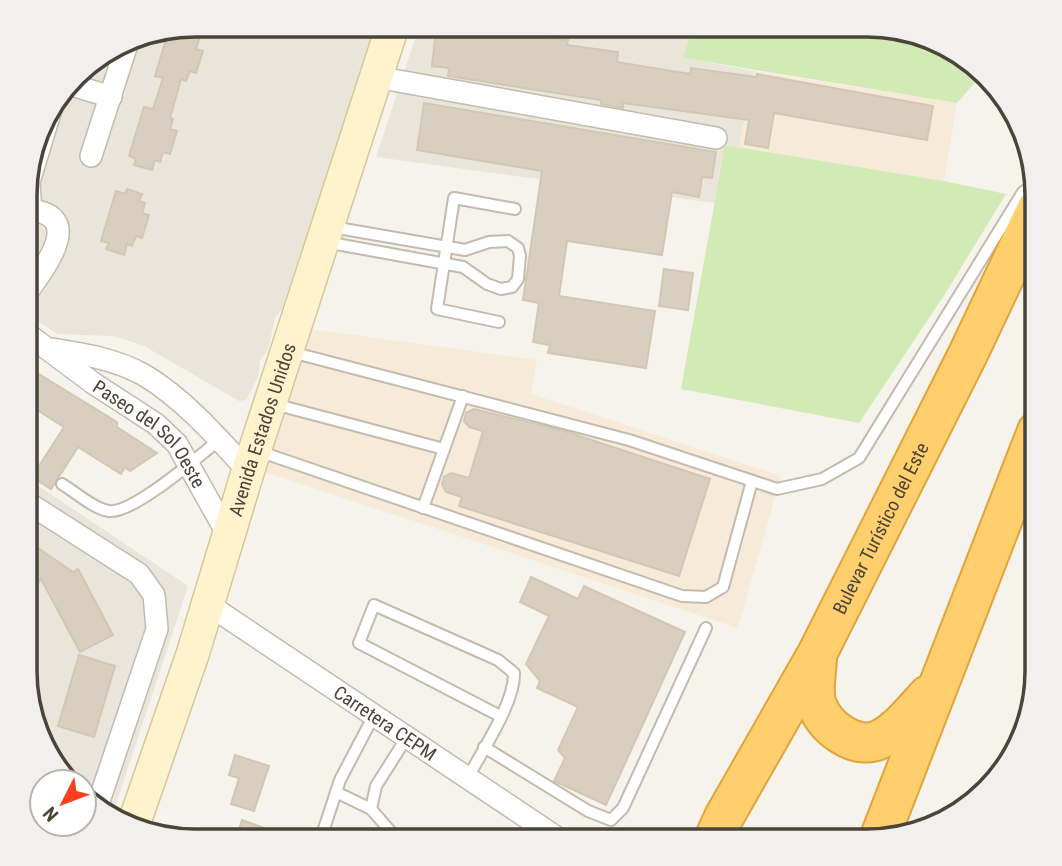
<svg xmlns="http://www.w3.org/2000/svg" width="1062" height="866" viewBox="0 0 1062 866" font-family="'Roboto Condensed',sans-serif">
	<rect width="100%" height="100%" fill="#f6f3ec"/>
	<!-- residential -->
	<g fill="#eae5da">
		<path d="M693,27L684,58L754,71L739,147L725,145L715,203L376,157L418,30Z"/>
		<path d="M373,31L282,309L275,318L268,350L260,360L258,377L246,400L239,401L144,346L114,336L57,334L26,313V173L47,110L83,67L140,34Z"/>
		<path d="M25,477L188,586L112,816L84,798V782H68L42,746L25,682Z"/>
	</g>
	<!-- commercial -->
	<g fill="#f7ead8">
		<path d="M754,71L957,103L944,181L739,147Z"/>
		<path d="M302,328L537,360L531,394L781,476L738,628L262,471Z"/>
	</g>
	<!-- green -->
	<g fill="#d2eab5">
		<path d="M878,25L932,38L984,72L957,103L683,58L693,27Z"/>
		<path d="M725,145L944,181L1006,194L945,294L859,423L681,389Z"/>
	</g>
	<!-- building -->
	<g fill="#d8cfc1" stroke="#d3c7b4" stroke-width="2">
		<path d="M436,30H468L568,40L567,45L618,52L617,62L690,74L691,68L756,77L757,74L933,106L927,140L774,113L768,148L745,144L749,120L623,103V108L601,104V100L448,76L449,68L432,66Z"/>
		<path d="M168,33H195L194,37L199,39L196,49L203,51L196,73L190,71L186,81L181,79L170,118L173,119L170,129L177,131L170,154L163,152L160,162L155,160L152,170L134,165L136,159L129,156L144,107L153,109L163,78L155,76Z"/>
		<path d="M424,103L716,152L712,178L702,177L699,197L672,192L662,255L567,241L559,296L655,311L646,368L548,353L550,345L533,342L539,303L523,300L542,171L417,150Z"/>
		<path d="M127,189L142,194L139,201L145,203L142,213L149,215L142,238L136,236L132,246L127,244L124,255L106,249L109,243L101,241L116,191L125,194Z"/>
		<path d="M664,269L693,273L688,310L659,306Z"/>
		<path d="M26,366L117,422V427L157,453L130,471L125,467L121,474L78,447L51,489L32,477L64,427L26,403Z"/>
		<path d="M474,409L561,430L710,479L679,576L459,506L462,497L446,492L442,484L444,477L451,473L469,478L483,431L469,427L464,421L466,413Z"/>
		<path d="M25,539L73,572L78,569L113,635L80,652L41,579L25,602Z"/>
		<path d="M531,577L578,599L584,586L685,632L606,805L554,781L565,758L558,750L578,707L537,688L540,681L526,664L549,616L520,602Z"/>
		<path d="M79,655L115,666L94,737L58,726Z"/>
		<path d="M235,755L269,766L254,811L231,804L239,778L229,775Z"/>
		<path d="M242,820L294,839L293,841H235Z"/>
	</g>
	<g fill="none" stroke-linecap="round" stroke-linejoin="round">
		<defs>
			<g id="lane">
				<path d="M325,242L463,267L487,284L501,289L512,287L518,279L520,256L518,248L508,241L489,242L465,250L332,227"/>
				<path d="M499,322L437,309L454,198L515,209"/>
				<path d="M291,352L629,440L777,489L822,479L859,458L1023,192L1035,184"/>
				<path d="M274,404L444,449"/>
				<path d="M258,451L682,596L706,597L723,587L752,481"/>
				<path d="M62,484C75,492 94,509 109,511C133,514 199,456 219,440"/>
				<path d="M423,508L463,396"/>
				<path d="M484,747L588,811L611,820L623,808L706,628"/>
				<path d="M468,778C482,750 515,703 514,673L498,660L374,605L359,643L500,716"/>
				<path d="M336,792L371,809L399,841"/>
				<path d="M371,809L376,786L407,737"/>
				<path d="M320,841L340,780L373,717"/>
			</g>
			<g id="street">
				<path d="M376,77L716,138"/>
				<path d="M69,84L111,97"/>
				<path d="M91,156L128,41"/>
				<path d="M31,213L29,182L53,103"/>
				<path d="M26,294C40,273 84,221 37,211L26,218"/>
				<path id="s1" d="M26,333L93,383L156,424L177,444L229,537"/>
				<path d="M51,349C83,354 116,359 144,375C183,398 218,438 248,471"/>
				<path d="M25,501L139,574L154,595L157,629L97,807"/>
				<path id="s2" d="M209,605L562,841"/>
			</g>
			<g id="secondary">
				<path id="s3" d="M132,829L193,653L248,471L391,31"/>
			</g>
			<g id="highway">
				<path d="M817,656C817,669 812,692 817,705C825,727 852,748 876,741C896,734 914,710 928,695"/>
				<path d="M879,839L1037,431"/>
				<path id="s4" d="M713,841L724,817L817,654L968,354L1037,208"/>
			</g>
		</defs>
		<!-- lane casing -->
		<use href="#lane" stroke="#c2bbae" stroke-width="14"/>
		<!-- street casing -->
		<use href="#street" stroke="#c2bbae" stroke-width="24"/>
		<!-- secondary casing -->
		<use href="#secondary" stroke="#d6c79b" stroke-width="35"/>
		<!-- highway casing -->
		<use href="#highway" stroke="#e0a43c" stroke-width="42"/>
		<!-- lane -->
		<use href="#lane" stroke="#fff" stroke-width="10"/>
		<!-- street -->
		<use href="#street" stroke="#fff" stroke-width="21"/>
		<!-- secondary -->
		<use href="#secondary" stroke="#fff3cd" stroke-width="32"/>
		<!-- highway -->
		<use href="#highway" stroke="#ffcf6e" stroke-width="38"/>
	</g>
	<g text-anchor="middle" stroke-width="7" stroke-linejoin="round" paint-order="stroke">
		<!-- street labels -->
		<g font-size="19" fill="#4b4439" stroke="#fff">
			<text dy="7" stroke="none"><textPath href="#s3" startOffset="420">Avenida Estados Unidos</textPath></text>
			<text dy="7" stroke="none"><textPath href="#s1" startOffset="161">Paseo del Sol Oeste</textPath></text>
			<text dy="7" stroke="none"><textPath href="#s4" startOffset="355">Bulevar Turístico del Este</textPath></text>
			<text dy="7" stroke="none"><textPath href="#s2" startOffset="212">Carretera CEPM</textPath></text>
		</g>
	</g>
	<!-- crop -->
	<path d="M0 0H1062V866H0ZM195 37H867A158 158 0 0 1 1025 195V671A158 158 0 0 1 867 829H195A158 158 0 0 1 37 671V195A158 158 0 0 1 195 37Z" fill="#f1f0ef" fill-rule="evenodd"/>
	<path fill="none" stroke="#4b4439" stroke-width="3.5" d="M195 37H867A158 158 0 0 1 1025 195V671A158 158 0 0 1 867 829H195A158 158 0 0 1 37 671V195A158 158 0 0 1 195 37Z"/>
	<!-- north arrow -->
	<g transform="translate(63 803) rotate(228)"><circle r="33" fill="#ffffff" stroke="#b7b4b0" stroke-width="2"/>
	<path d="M0-5L12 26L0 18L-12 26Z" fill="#fc3f1d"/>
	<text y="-10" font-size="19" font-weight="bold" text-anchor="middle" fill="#4b4439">N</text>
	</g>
</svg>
